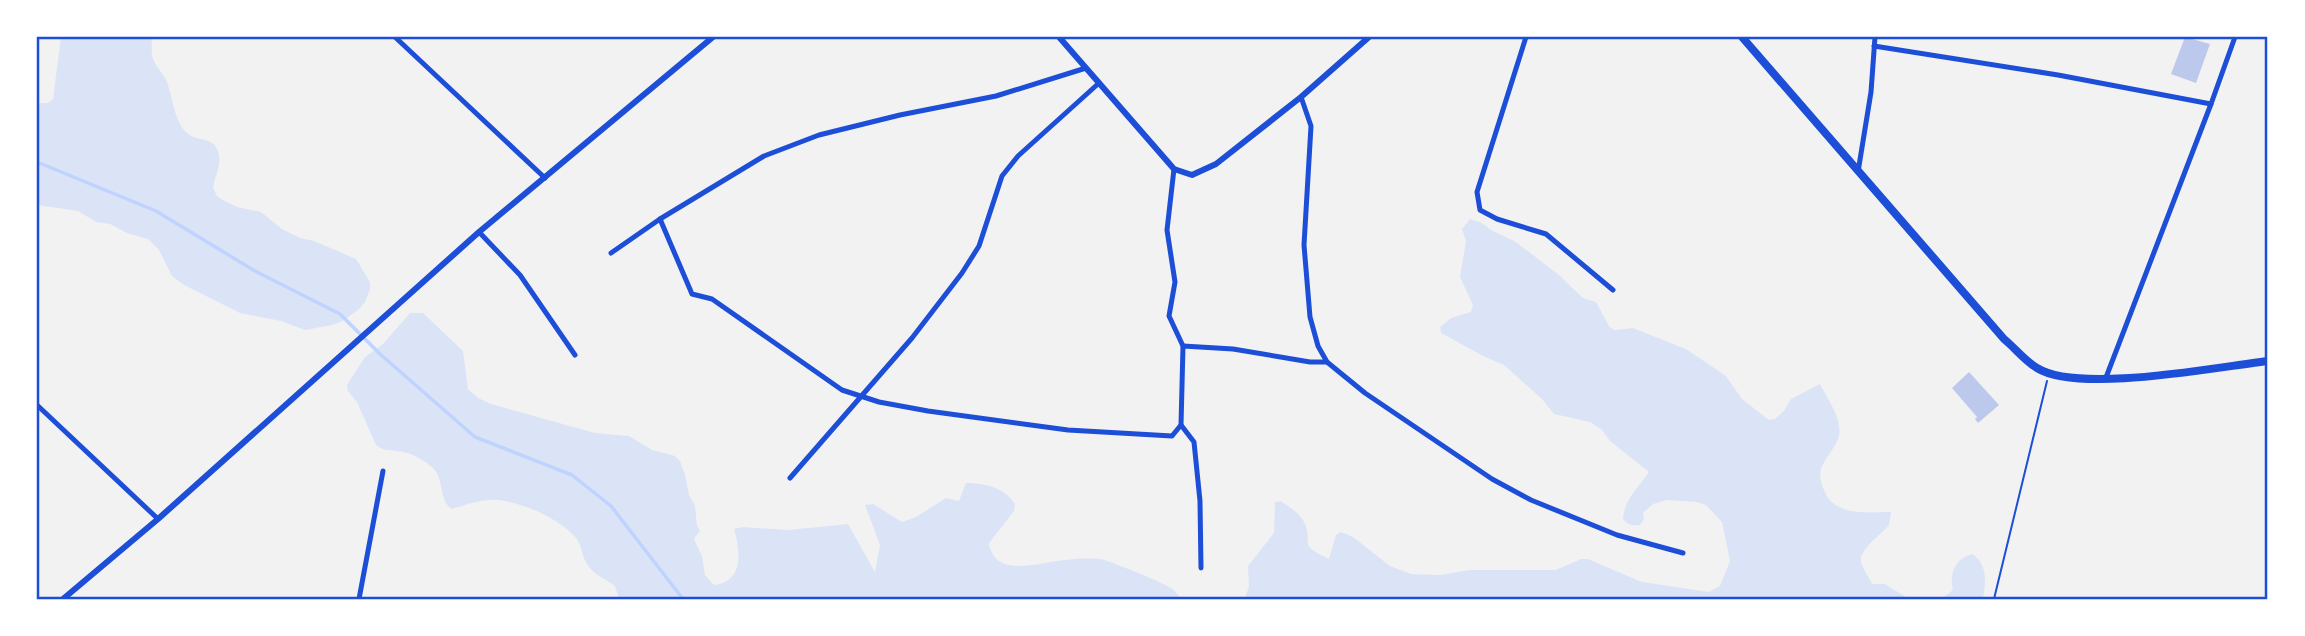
<svg xmlns="http://www.w3.org/2000/svg" width="2305" height="636" viewBox="0 0 2305 636" font-family="Lato,sans-serif">
	<rect width="100%" height="100%" fill="#f2f2f2"/>
	<!-- green -->
	<g fill="#dbe4f7">
		<path d="M61,37H152C152,43 151,52 153,59C156,67 164,74 167,82C173,98 174,121 187,133C197,142 213,136 218,151C222,166 215,175 213,188L217,196L223,200L237,207L261,212L282,229L300,238L314,241L356,259L370,282V289L365,302L359,309L343,321L332,325L305,330L281,321L240,313L184,285L172,276L159,250L148,239L127,233L110,224L96,222L78,211L37,205V103H48L53,99Z"/>
		<path d="M1470,219L1482,223L1491,230L1516,242L1559,275L1583,298L1596,302L1609,326L1614,330L1633,328L1686,349L1726,376L1742,399L1769,420L1775,419L1784,411L1791,399L1820,384C1827,398 1842,418 1839,435C1837,447 1825,457 1821,469C1819,475 1821,484 1824,490C1834,517 1867,512 1891,512L1889,525C1882,534 1858,550 1861,562C1863,569 1869,577 1872,584H1885L1909,599H1245L1249,586L1248,566L1274,533L1275,502L1281,501C1288,506 1299,513 1303,520C1316,543 1294,543 1329,559L1336,535L1341,532L1353,537L1390,566L1411,574L1440,575L1469,570H1556L1581,559H1588L1642,582L1709,592L1720,586L1730,561L1722,522L1706,505L1697,502L1667,500L1653,504L1643,513L1644,519L1640,525C1632,526 1628,525 1623,519C1624,499 1639,487 1649,472L1610,441L1602,430L1590,422L1554,414L1542,399L1504,365L1485,357L1441,333L1440,327L1451,318L1471,312L1473,305L1460,277L1466,241L1462,229Z"/>
		<path d="M410,313H423L463,351L468,389L478,398L491,404L595,433L629,436L652,450L675,456L680,461L685,475L689,495L695,506L697,525L700,531L694,539L702,556L705,575L714,585C745,581 740,550 734,529L743,527L788,530L848,524L875,572L880,545L865,505L873,504L902,522L916,517L946,498L959,501L966,483C984,483 1004,487 1015,504L1014,511L989,543C994,577 1035,564 1057,561C1070,559 1088,557 1101,559C1112,562 1160,581 1171,588C1175,590 1178,596 1182,599H619L615,586C603,577 590,574 584,558C581,551 581,544 576,538C558,518 526,504 499,500C483,498 466,505 451,509C439,499 444,479 433,468C425,461 414,454 403,452C392,449 385,453 376,445L357,402L348,391L347,385L365,357L383,344Z"/>
		<path d="M1972,554C1988,564 1986,583 1983,599H1941L1953,590C1949,573 1955,559 1972,554Z"/>
	</g>
	<g fill="none" stroke-linecap="round" stroke-linejoin="round">
		<!-- stream -->
		<path stroke="#bfd3fe" stroke-width="3.5" d="M37,162L156,211L255,271L340,314L380,354L475,437L572,475L611,506L683,599"/>
	</g>
	<!-- building -->
	<g fill="#bdc9ec">
		<path d="M2185,37L2210,44L2196,83L2171,74Z"/>
		<path d="M1969,372L1999,405L1978,423L1975,419L1977,417L1952,388Z"/>
	</g>
	<g fill="none" stroke-linecap="round" stroke-linejoin="round">
		<!-- path -->
		<path stroke="#1d4ed8" stroke-width="2" d="M1994,599L2047,381"/>
		<!-- minor -->
		<g stroke="#1d4ed8" stroke-width="5">
			<path d="M395,37L545,178"/>
			<path d="M1526,37L1477,192L1480,210L1497,219L1546,234L1613,290"/>
			<path d="M1874,46L2058,75L2211,104"/>
			<path d="M1301,97L1311,126L1304,245L1310,317L1318,346L1327,362L1365,393L1492,479L1531,500L1617,535L1683,553"/>
			<path d="M1174,169L1167,230L1175,282L1169,316L1183,346"/>
			<path d="M1858,172L1871,92L1875,37"/>
			<path d="M660,219L692,294L712,299L842,390L879,402L928,411L1068,430L1172,436L1181,425"/>
			<path d="M479,232L520,275L575,355"/>
			<path d="M611,253L660,219L764,156L819,135L900,115L996,96L1086,68"/>
			<path d="M2105,380L2211,104L2235,37"/>
			<path d="M37,405L158,519"/>
			<path d="M790,478L912,338L962,273L979,246L1002,176L1018,156L1099,83"/>
			<path d="M1201,568L1200,501L1194,442L1181,425L1183,346L1233,349L1310,362H1327"/>
			<path d="M359,599L383,471"/>
		</g>
		<!-- tertiary -->
		<g stroke="#1d4ed8" stroke-width="6">
			<path d="M1059,37L1174,169L1192,175L1216,164L1301,97L1369,37"/>
			<path d="M63,599L158,519L479,232L713,37"/>
		</g>
		<!-- primary -->
		<path stroke="#1d4ed8" stroke-width="8" d="M1742,37L2004,339C2015,348 2025,361 2037,368C2079,394 2216,367 2268,361"/>
	</g>
	<!-- border -->
	<rect width="2305" height="636" fill="none" stroke="#ffffff" stroke-width="77"/>
	<rect x="38" y="38" width="2228" height="560" fill="none" stroke="#1d4ed8" stroke-width="2.5"/>
</svg>
